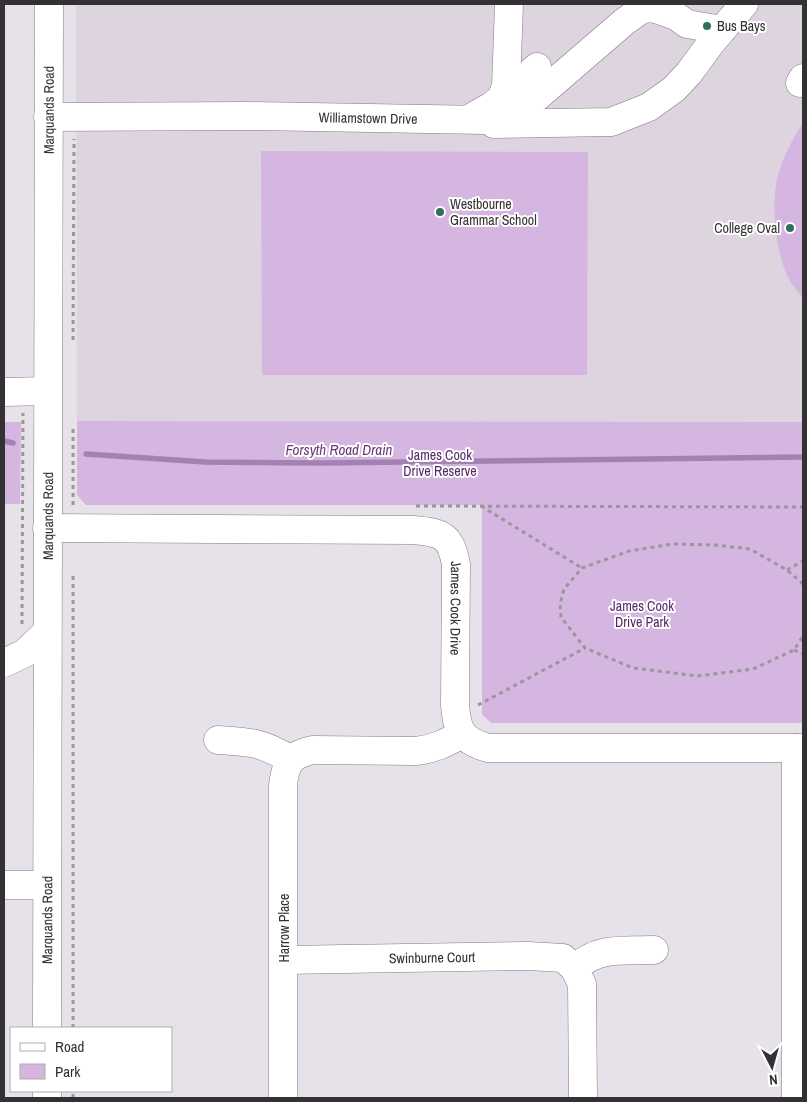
<svg xmlns="http://www.w3.org/2000/svg" width="807" height="1102" viewBox="0 0 807 1102" font-family="'Archivo Narrow',sans-serif">
	<rect width="100%" height="100%" fill="#e7e2e9"/>
	<!-- built -->
	<path fill="#ded4e0" d="M76,4H803V422L77,421Z"/>
	<!-- green -->
	<g fill="#d5b6e0">
		<path d="M803,123V298C799,292 792,286 789,279C775,253 770,200 779,172C784,155 793,138 803,123Z"/>
		<path d="M261,151L588,152L587,375H262Z"/>
		<path d="M77,421L803,422V723H491L482,714V505H86L77,495Z"/>
		<path d="M4,422H21L20,504H4Z"/>
	</g>
	<g fill="none" stroke-linecap="round" stroke-linejoin="round">
		<!-- stream -->
		<g stroke="#a481b1" stroke-width="5.5">
			<path d="M4,441L13,443"/>
			<path d="M86,454L205,462L321,463L803,457"/>
		</g>
		<defs>
			<g id="minor">
				<path d="M800,83L803,78"/>
				<path d="M504,92L514,87L537,67"/>
				<path d="M474,116L490,107L502,98L506,86L509,4"/>
				<path id="s1" d="M48,117L247,116L485,120L500,115L512,113L530,103L624,22L642,9L653,8L676,16L687,24L722,30"/>
				<path d="M494,124L611,122L649,107L674,89L689,73L711,43L744,4"/>
				<path d="M4,392L48,391"/>
				<path id="s2" d="M47,528L414,530C443,533 450,535 456,564L455,704C457,731 461,740 488,748H803"/>
				<path d="M4,663L25,653L47,632"/>
				<path d="M218,740C251,742 262,742 291,760"/>
				<path d="M796,748V1098"/>
				<path d="M4,885H47"/>
				<path id="s3" d="M284,960L528,956L563,958L574,968L582,984L583,1098"/>
				<path d="M574,968C601,946 621,951 654,950"/>
				<path id="s4" d="M47,1028L49,4"/>
				<path d="M47,1098V1091"/>
				<path d="M283,1098V785C286,762 290,755 313,750L416,751C434,749 446,743 462,734"/>
			</g>
		</defs>
		<!-- minor casing -->
		<use href="#minor" stroke="#7f7b81" stroke-width="29"/>
		<!-- path -->
		<g stroke="#9a979b" stroke-width="3" stroke-dasharray="4 4" stroke-linecap="butt">
			<path d="M73,340L74,139"/>
			<path d="M73,429V505"/>
			<path d="M416,506L803,507"/>
			<path d="M481,506L582,568"/>
			<path d="M787,570L803,561"/>
			<path d="M803,584L787,570L750,549L715,545L673,544L629,551L582,568L564,589L560,604L561,617L585,648L633,668L698,676L753,669L794,650L803,636"/>
			<path d="M22,624L23,413"/>
			<path d="M794,650L803,654"/>
			<path d="M478,705L585,648"/>
			<path d="M73,1028V572"/>
			<path d="M73,1098V1091"/>
		</g>
		<!-- minor -->
		<use href="#minor" stroke="#fff" stroke-width="28"/>
	</g>
	<!-- markers -->
	<g fill="#2f6e5b" stroke="#fff" stroke-width="2">
		<circle cx="707" cy="26" r="5"/>
		<circle cx="440" cy="212" r="5"/>
		<circle cx="790" cy="228" r="5"/>
	</g>
	<g text-anchor="middle" stroke-width="4" stroke-linejoin="round" paint-order="stroke">
		<!-- poi labels -->
		<g font-size="14" fill="#333133" stroke="#fff" text-anchor="start">
			<text x="717" y="31">Bus Bays</text>
			<text x="450" y="209">Westbourne<tspan x="450" dy="16">Grammar School</tspan></text>
			<text x="780" y="233" text-anchor="end">College Oval</text>
		</g>
		<!-- street labels -->
		<g font-size="14" fill="#333133" stroke="#fff">
			<text dy="5" stroke="none"><textPath href="#s4" startOffset="918">Marquands Road</textPath></text>
			<text dy="5" stroke="none"><textPath href="#s1" startOffset="320">Williamstown Drive</textPath></text>
			<text dy="5" stroke="none"><textPath href="#s4" startOffset="512">Marquands Road</textPath></text>
			<text dy="5" stroke="none"><textPath href="#s2" startOffset="472">James Cook Drive</textPath></text>
			<text dy="5" stroke="none"><textPath href="#s4" startOffset="108">Marquands Road</textPath></text>
			<text transform="translate(284 928) rotate(-90)" y="5">Harrow Place</text>
			<text dy="5" stroke="none"><textPath href="#s3" startOffset="148">Swinburne Court</textPath></text>
		</g>
		<!-- park labels -->
		<g font-size="14" fill="#572966" stroke="#fff">
			<text x="440" y="460">James Cook<tspan x="440" dy="16">Drive Reserve</tspan></text>
			<text x="642" y="611">James Cook<tspan x="642" dy="16">Drive Park</tspan></text>
		</g>
		<!-- water labels -->
		<g font-size="15" font-style="italic" fill="#673977" stroke="#fff">
			<text x="339" y="455">Forsyth Road Drain</text>
		</g>
	</g>
	<!-- border -->
	<rect width="807" height="1102" fill="none" stroke="#333133" stroke-width="10"/>
	<!-- legend -->
	<rect x="10" y="1027" width="162" height="65" fill="#ffffff" stroke="#adadad"/>
	<rect x="20" y="1043" width="25" height="8" fill="#ffffff" stroke="#adadad"/>
	<text x="55" y="1052" font-size="15" fill="#333133">Road</text>
	<rect x="20" y="1064" width="25" height="15" fill="#d5b6e0" stroke="#adadad"/>
	<text x="55" y="1077" font-size="15" fill="#333133">Park</text>
	<!-- north arrow -->
	<g transform="translate(772 1067) rotate(174)" stroke="#ffffff" stroke-width="4" paint-order="stroke">
	<path d="M0-4L9 19L0 12L-9 19Z" fill="#333133"/>
	<text y="-8" font-size="14" font-weight="bold" text-anchor="middle" fill="#333133">N</text>
	</g>
</svg>
